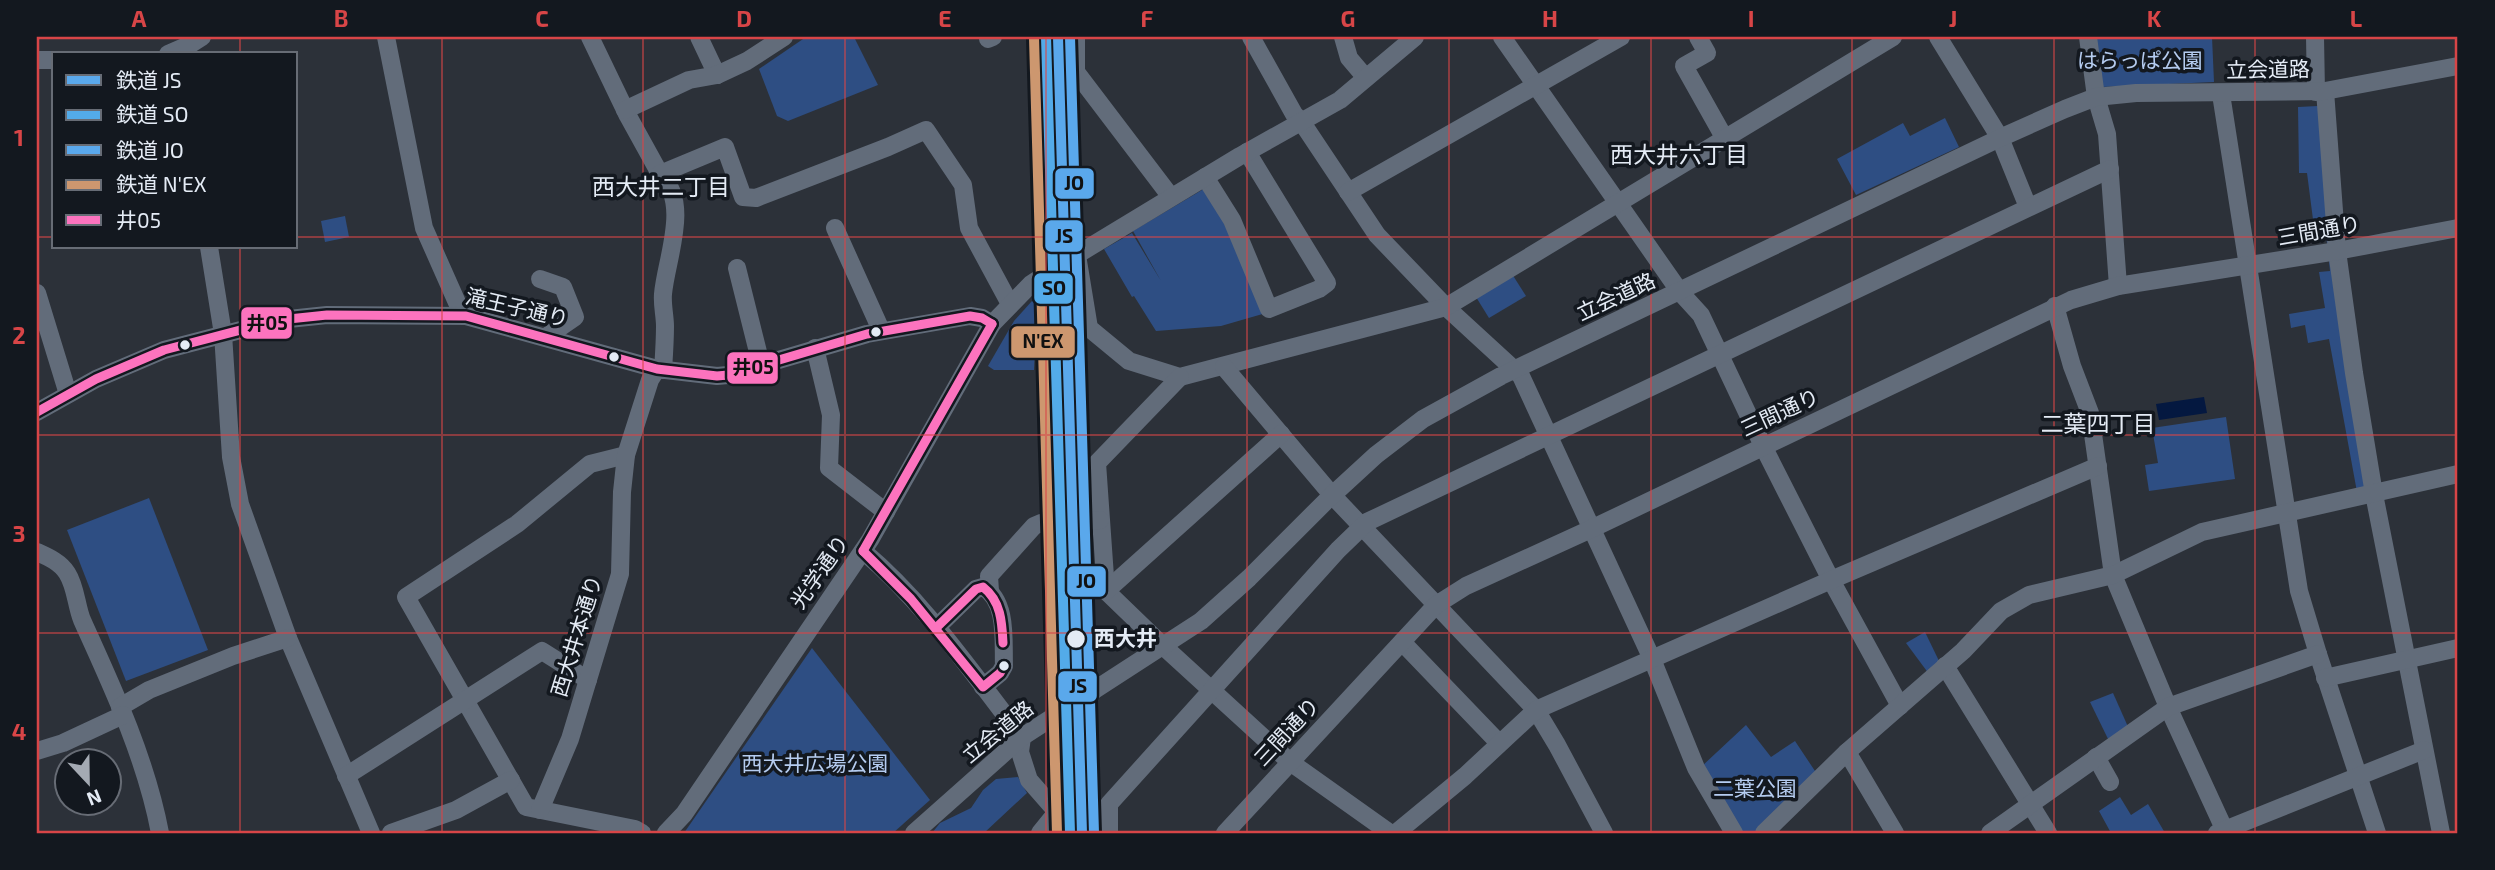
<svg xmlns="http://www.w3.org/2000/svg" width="2495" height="870" viewBox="0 0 2495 870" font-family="'Exo 2','Noto Sans JP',sans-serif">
	<rect width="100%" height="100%" fill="#2c3139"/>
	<!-- green -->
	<g fill="#2e4e83">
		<path d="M806,37H854L878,85L788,121L777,116L759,69Z"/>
		<path d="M2094,37H2212L2214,82L2102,87Z"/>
		<path d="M2318,106L2368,490L2357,492L2329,339L2308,343L2305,325L2291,328L2289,314L2325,308L2319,272L2330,271L2326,234L2315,235L2307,173H2299L2298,107Z"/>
		<path d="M1945,118L1959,147L1856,195L1837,159L1903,123L1910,136Z"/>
		<path d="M1207,187L1266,313L1221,326L1156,331L1134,296L1132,297L1104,249L1132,233L1161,281L1133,231Z"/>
		<path d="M345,216L349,237L325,242L321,221Z"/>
		<path d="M1512,274L1526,296L1489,318L1476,297Z"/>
		<path d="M1032,301L1037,304L1034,370H994L988,366L1014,321Z"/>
		<path d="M2226,417L2235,479L2149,491L2145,465L2158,463L2152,428Z"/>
		<path d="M149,498L208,650L126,681L67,530Z"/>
		<path d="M1925,632L1940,663L1929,674L1906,643Z"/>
		<path d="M812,648L930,800L893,833H684Z"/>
		<path d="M2113,693L2129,729L2110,743L2090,702Z"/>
		<path d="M1746,725L1771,757L1795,741L1819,777L1760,833H1740L1701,767Z"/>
		<path d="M1018,777L1027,793L984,833H932L940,823L971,808L983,790L996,779Z"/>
		<path d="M2120,797L2131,815L2148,804L2165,833H2111L2099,811Z"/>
	</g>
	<!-- water -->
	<path fill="#041840" d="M2204,397L2207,413L2159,420L2156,404Z"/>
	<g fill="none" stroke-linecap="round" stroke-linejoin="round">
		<!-- minor -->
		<g stroke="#626c7a" stroke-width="18">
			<path d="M386,37L424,228L459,307V315"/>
			<path d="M590,37L628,116L660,174C691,203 666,259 663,294C662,305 665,316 665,326C665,341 664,355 663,370"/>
			<path d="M699,37L717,75"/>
			<path d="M1076,37V72L1171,197"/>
			<path d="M1251,37L1294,114L1301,121L1377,235L1446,307L1521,376L1652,659L1696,768L1734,833"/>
			<path d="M1343,37L1349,58L1366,78"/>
			<path d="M1502,37L1680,292L1701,315L1763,446L1831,580L1900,706"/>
			<path d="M1698,37L1707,53L1684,66L1725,139"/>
			<path d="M1938,37L2000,138L2028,207"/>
			<path d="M2088,37L2096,97L2107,134L2118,286"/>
			<path d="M2315,37L2316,92"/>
			<path d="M988,39L993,37"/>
			<path d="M168,54L191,44L202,37"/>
			<path d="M37,60H54"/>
			<path d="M2325,91L2337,251L2354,373L2374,494L2441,833"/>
			<path d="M2221,94L2299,591L2318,654L2377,833"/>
			<path d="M625,110L689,80L717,75L747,61L784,37"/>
			<path d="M660,174L725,147L743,197L756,198L888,147L926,130L963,185L969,228L1010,304"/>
			<path d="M1205,177L1232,220L1269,309L1319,289L1327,283L1247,152"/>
			<path d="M1348,192L1621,37"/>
			<path d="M835,228L881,330"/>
			<path d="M209,247L223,334L231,457L240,504L288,638L371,833"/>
			<path d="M1077,255L1089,328L1129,361L1180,377L1446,307L1893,37"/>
			<path d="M737,268L761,364"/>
			<path d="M540,279L563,287L575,317L546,337"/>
			<path d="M37,293L68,394"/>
			<path d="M2055,306L2072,366L2090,413L2113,575L2168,707L2226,833"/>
			<path d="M815,348L831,415L829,468L886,512"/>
			<path d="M1224,367L1332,495L1536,710L1557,745L1604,833"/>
			<path d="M1180,377L1097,463L1106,591L1162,645L1290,762L1390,833"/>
			<path d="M37,412L96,379L164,350L279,320L327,315L466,316L657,369L717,376L728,375L867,334L970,316L982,318L992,324"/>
			<path d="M626,455L590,464L517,524L406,597L526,807L635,829L642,833"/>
			<path d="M863,551C925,603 972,673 1022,737L1020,752L1029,780L1057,812L1098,833"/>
			<path d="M37,552C48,557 60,562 67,573C76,587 76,605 82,620C113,688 146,759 160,833"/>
			<path d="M990,591L989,576L1034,526L1041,523L1100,520"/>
			<path d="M1106,591L1281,434"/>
			<path d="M937,627L976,589L983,587C1008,601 1003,642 1004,666L1000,673L983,687"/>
			<path d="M1402,642L1499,743"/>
			<path d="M1945,666L2048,833"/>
			<path d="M2325,678L2458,648"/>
			<path d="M120,707L149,690L233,656L288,638"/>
			<path d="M37,751L63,743L123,715"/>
			<path d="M1847,752L1895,833"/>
			<path d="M2096,757L2110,782"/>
			<path d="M346,776L542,651L588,680"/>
			<path d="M540,810L570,739L620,574L622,492L626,455L650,380L657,369"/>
			<path d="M391,833L456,810L511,780"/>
			<path d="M666,833L684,814L870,540L992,324L1031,284L1060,265L1240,156L1340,100L1415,37"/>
			<path d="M914,833L1022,737L1201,621L1249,578L1327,500L1376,455L1423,419L1501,376L2000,138L2065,109L2096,97L2136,93L2325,91L2458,66"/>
			<path d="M1040,833L1057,812"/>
			<path d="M1109,833V804L1338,550L1367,522L2110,169"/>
			<path d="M1225,833L1436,605L1466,586L1591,529L2071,300L2118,286L2337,251L2458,228"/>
			<path d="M1396,833L1465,776L1536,710L1831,580L2098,466"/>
			<path d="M1764,833L1847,752L1963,651L2001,611L2029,595L2113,575L2202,532L2458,474"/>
			<path d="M1990,833L2168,707L2318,654"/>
			<path d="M2217,833L2424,750"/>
		</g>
		<defs>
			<g id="bus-1">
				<path d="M37,412L96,379L164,350L279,320L327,315L466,316L657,369L717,376L728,375L867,334L970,316L982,318L992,324"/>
				<path d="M863,551L992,324"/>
				<path d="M863,551L911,599L983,687L1000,673L1004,666"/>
				<path d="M937,627L976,589L983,587C1001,601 1002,622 1003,643"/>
			</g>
		</defs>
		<!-- bus-1 casing -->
		<use href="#bus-1" stroke="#13181f" stroke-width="14"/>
		<!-- bus-1 -->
		<use href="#bus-1" stroke="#fc73be" stroke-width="9"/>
		<defs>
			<path id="rail-1" d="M1058,37L1082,833"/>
			<path id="rail-2" d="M1046,37L1070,833"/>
			<path id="rail-3" d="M1070,37L1094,833"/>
			<path id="rail-4" d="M1034,38L1057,833"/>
		</defs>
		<!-- rail-1 casing -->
		<use href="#rail-1" stroke="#13181f" stroke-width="16"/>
		<!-- rail-2 casing -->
		<use href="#rail-2" stroke="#13181f" stroke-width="16"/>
		<!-- rail-3 casing -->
		<use href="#rail-3" stroke="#13181f" stroke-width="16"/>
		<!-- rail-4 casing -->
		<use href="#rail-4" stroke="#13181f" stroke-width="16"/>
		<!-- rail-1 -->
		<use href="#rail-1" stroke="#5aa8eb" stroke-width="10"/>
		<!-- rail-2 -->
		<use href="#rail-2" stroke="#53abe9" stroke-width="10"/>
		<!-- rail-3 -->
		<use href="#rail-3" stroke="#5aa8ec" stroke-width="10"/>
		<!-- rail-4 -->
		<use href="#rail-4" stroke="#cd976f" stroke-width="10"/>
	</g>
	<!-- grid -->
	<path fill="none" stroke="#d84547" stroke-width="2" stroke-opacity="0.55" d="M240,37V54M442,37V833M643,37V833M845,37V833M1046,37V833M1247,37V833M1449,37V833M1651,37V833M1852,37V833M2054,37V833M2255,37V833M37,237H54M296,237H2458M240,247V833M37,435H2458M37,633H2458"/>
	<!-- markers -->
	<g fill="#e4ebf5" stroke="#13181f" stroke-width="2.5">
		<circle cx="876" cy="332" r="6"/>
		<circle cx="185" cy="345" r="6"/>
		<circle cx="614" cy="357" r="6"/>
		<circle cx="1076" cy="639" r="10"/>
		<circle cx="1004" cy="666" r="6"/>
	</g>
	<g text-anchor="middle" stroke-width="7" stroke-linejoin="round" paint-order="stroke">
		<!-- park labels -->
		<g font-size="21" fill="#b5ccf0" stroke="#13181f">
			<text x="2140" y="68">はらっぱ公園</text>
			<text x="815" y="771">西大井広場公園</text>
			<text x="1755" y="796">二葉公園</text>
		</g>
		<!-- street labels -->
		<g font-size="21" fill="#e4ebf5" stroke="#13181f">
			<text transform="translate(2268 70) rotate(-1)" y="7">立会道路</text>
			<text transform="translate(2319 231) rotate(-10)" y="7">三間通り</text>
			<text transform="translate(1616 297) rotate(-25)" y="7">立会道路</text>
			<text transform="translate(517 308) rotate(13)" y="7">滝王子通り</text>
			<text transform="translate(1780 413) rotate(-25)" y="7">三間通り</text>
			<text transform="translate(820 572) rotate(-55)" y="7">光学通り</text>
			<text transform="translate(577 636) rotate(-73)" y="7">西大井本通り</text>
			<text transform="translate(998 732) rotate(-39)" y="7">立会道路</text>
			<text transform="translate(1287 732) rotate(-47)" y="7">三間通り</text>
		</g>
		<!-- stop labels -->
		<g font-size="21" font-weight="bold" fill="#e4ebf5" stroke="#13181f" text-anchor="start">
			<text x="1094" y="646">西大井</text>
		</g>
		<!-- neighbourhood labels -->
		<g font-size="23" fill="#e4ebf5" stroke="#13181f">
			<text x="1679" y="163">西大井六丁目</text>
			<text x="661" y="195">西大井二丁目</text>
			<text x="2098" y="432">二葉四丁目</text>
		</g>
	</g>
	<g stroke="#13181f" stroke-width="2.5">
		<rect x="1054" y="167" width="41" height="33" rx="7" fill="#5aa8ec"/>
		<rect x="1044" y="219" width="40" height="34" rx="7" fill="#5aa8eb"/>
		<rect x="1033" y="272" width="41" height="33" rx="7" fill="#53abe9"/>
		<rect x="240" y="306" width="53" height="34" rx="7" fill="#fc73be"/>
		<rect x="1010" y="325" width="66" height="34" rx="7" fill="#cd976f"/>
		<rect x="726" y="351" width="53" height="34" rx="7" fill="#fc73be"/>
		<rect x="1066" y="565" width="41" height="33" rx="7" fill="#5aa8ec"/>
		<rect x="1057" y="670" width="41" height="33" rx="7" fill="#5aa8eb"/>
	</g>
	<g font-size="19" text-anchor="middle" font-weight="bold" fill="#111">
		<text x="1074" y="190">JO</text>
		<text x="1064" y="243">JS</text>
		<text x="1054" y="295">SO</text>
		<text x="267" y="330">井05</text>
		<text x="1043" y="348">N'EX</text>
		<text x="753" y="374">井05</text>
		<text x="1086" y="588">JO</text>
		<text x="1078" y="693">JS</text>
	</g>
	<!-- border -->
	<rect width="2495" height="870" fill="none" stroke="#13181f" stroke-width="77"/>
	<!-- legend -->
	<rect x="52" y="52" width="245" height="196" fill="#13181f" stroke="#676c75" stroke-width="2"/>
	<rect x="66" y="75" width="35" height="10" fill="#5aa8eb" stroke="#676c75" stroke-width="2"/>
	<text x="116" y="88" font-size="21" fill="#e4ebf5">鉄道 JS</text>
	<rect x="66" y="110" width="35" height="10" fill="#53abe9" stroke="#676c75" stroke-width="2"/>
	<text x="116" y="122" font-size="21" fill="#e4ebf5">鉄道 SO</text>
	<rect x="66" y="145" width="35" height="10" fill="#5aa8ec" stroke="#676c75" stroke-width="2"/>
	<text x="116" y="158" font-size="21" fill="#e4ebf5">鉄道 JO</text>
	<rect x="66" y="180" width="35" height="10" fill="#cd976f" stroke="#676c75" stroke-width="2"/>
	<text x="116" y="192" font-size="21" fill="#e4ebf5">鉄道 N'EX</text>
	<rect x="66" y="215" width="35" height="10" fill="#fc73be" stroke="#676c75" stroke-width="2"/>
	<text x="116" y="228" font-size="21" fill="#e4ebf5">井05</text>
	<!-- north arrow -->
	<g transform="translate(88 782) rotate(158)"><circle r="33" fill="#13181f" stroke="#676c75" stroke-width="2"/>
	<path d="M0-5L12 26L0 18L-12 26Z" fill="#a4aab3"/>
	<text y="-10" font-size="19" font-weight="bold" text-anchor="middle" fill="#e4ebf5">N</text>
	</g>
	<rect x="38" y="38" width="2418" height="794" fill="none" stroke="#d84547" stroke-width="2.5"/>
	<g font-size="23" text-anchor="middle" font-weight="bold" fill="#d84547">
		<text x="139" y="27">A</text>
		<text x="341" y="27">B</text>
		<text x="542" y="27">C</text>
		<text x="744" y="27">D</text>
		<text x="945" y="27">E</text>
		<text x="1147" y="27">F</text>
		<text x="1348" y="27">G</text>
		<text x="1550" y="27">H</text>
		<text x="1751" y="27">I</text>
		<text x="1953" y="27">J</text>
		<text x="2154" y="27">K</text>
		<text x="2356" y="27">L</text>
		<text x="19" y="146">1</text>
		<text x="19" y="344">2</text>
		<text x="19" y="542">3</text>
		<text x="19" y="740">4</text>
	</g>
</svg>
